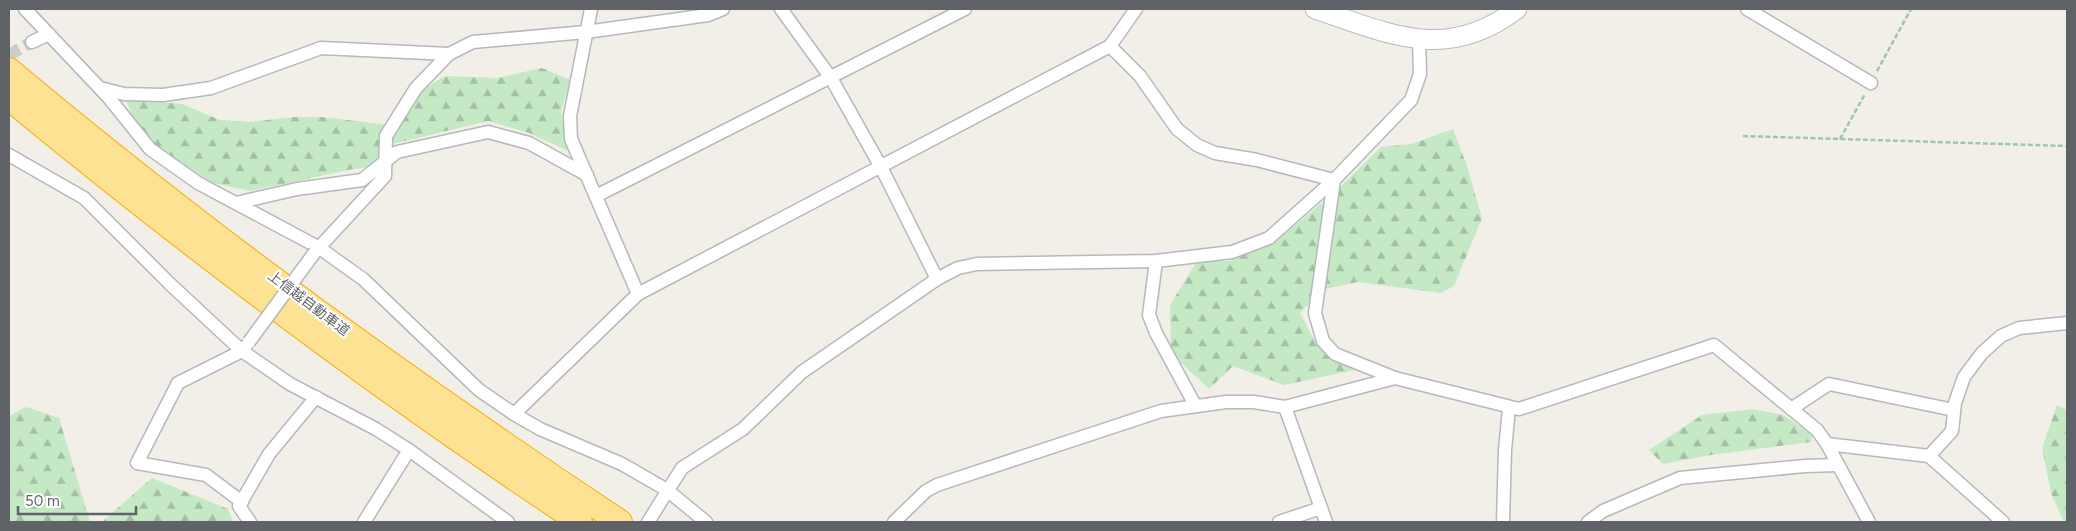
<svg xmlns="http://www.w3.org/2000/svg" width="2076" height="531" viewBox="0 0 2076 531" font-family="Figtree,'Noto Sans JP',sans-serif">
	<defs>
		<pattern id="forest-firs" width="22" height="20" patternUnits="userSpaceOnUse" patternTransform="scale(1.25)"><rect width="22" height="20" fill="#c5e8c5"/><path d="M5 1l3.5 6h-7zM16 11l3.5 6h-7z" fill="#a3c0a4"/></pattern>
	</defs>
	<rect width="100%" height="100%" fill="#f1efe8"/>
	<!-- forest -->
	<g fill="url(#forest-firs)">
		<path d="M542,68L570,80L561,112L568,151L529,133L488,121L392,144L372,167L353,169L251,191L213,183L156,149L132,117L126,99L182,104L220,120L250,122L293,117H322L389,125L413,96L445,76L497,78Z"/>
		<path d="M1453,129L1467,166L1482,218L1454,286L1441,293L1357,282L1321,290L1300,313L1318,347L1355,370L1284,385L1233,366L1209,389L1171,353L1170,305L1197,261H1229L1276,241L1334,193L1381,147L1412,144Z"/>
		<path d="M2057,405L2067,410V522H2064L2051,493L2042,448Z"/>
		<path d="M26,407L59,418L90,522H9V416Z"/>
		<path d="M1753,409L1783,415L1813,435L1811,442L1711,455L1663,464L1649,450L1702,415Z"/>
		<path d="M152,478L228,509L233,522H102Z"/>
	</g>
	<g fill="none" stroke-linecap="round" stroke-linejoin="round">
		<!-- street-tunnel -->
		<path stroke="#ccccc8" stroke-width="12" stroke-dasharray="12 6" stroke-linecap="butt" d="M9,55L32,42"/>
		<defs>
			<g id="street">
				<path d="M25,9L109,98L150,149L198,183L318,247L363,279L479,390L514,414L540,429L622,464L667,490L706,522"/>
				<path d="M591,9L570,116L571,139L638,294"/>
				<path d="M781,9L831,78L881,167L937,279"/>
				<path d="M1747,9L1871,83"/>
				<path d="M32,42L49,34"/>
				<path d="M1110,46L1140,76L1177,129L1197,145L1215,153L1257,160L1334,180L1315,313L1323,341L1335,354L1395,378L1519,409L1714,345L1817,430L1827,444L1869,522"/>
				<path d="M100,88L124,94L163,95L211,88L321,48L449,54L473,42L586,32L708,15L723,9"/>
				<path d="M9,155L84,198L170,284L242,351L290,384L376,429L409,450L508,522"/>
				<path d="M596,196L965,9"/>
				<path d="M236,203L297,189L362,180L397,152L488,132L529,143L587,175"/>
				<path d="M315,252L385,176L386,136L416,88L449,54"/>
				<path d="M1156,261L1149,315L1156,333L1195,405"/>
				<path d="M1285,407L1326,522"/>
				<path d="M1791,409L1829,384L1954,410"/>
				<path d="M514,414L638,294L1110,46L1136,9"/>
				<path d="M1827,444L1929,456L1952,431L1955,403L1964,377L1982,353L2001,336L2019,328L2067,323"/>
				<path d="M1929,456L2003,522"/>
				<path d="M242,502L206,475L137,463L178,383L242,351L246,346"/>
				<path d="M250,522L239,506L269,454L316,397"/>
				<path d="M364,522L409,450"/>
				<path d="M648,522L682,468L743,429L802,372L937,279L958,268L977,264L1156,261L1232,252L1269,238L1334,180L1411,100L1420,74L1419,40"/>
				<path d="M894,522L926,491L937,485L1161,411L1226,402H1254L1285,407L1395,378"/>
				<path d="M1279,522L1321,508"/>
				<path d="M1503,522L1505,450L1509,408"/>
				<path d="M1588,522L1603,511L1680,478L1805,466L1838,465"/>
			</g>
			<path id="secondary" d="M1315,9C1390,34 1446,63 1517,9"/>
			<g id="highway">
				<path d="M9,70C203,233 409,382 620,522"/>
				<path d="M9,98C192,249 382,391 580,522"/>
			</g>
		</defs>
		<!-- street casing -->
		<use href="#street" stroke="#b5b8bc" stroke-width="15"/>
		<!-- secondary casing -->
		<use href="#secondary" stroke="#b6babf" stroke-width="21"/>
		<!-- highway casing -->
		<use href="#highway" stroke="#f9ab00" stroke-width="26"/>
		<!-- path -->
		<g stroke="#9cc7a9" stroke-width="2.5" stroke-dasharray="5 2.5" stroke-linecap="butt">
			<path d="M1877,71L1911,9"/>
			<path d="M1743,136L2067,146"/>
			<path d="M1840,139L1865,94"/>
		</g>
		<!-- street -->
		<use href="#street" stroke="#fff" stroke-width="12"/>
		<!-- secondary -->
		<use href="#secondary" stroke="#fff" stroke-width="19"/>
		<!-- highway -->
		<use href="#highway" stroke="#fde293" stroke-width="24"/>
		<defs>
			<path id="street-bridge" d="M249,342L315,252"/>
		</defs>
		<!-- street-bridge casing -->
		<use href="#street-bridge" stroke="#b5b8bc" stroke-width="15" stroke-linecap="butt"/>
		<!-- street-bridge -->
		<use href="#street-bridge" stroke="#fff" stroke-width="12"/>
	</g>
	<g text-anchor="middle" stroke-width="4.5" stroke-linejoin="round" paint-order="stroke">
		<!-- street labels -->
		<g font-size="14" fill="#5f6368" stroke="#fff">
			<text transform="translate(309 303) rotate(37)" y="5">上信越自動車道</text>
		</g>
	</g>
	<!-- border -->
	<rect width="2076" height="531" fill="none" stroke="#5f6368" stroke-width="20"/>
	<!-- scale -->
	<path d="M18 506v8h118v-8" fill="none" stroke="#5f6368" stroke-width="2.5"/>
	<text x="25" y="506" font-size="15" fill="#5f6368" stroke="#ffffff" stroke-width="4" paint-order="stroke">50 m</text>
</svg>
